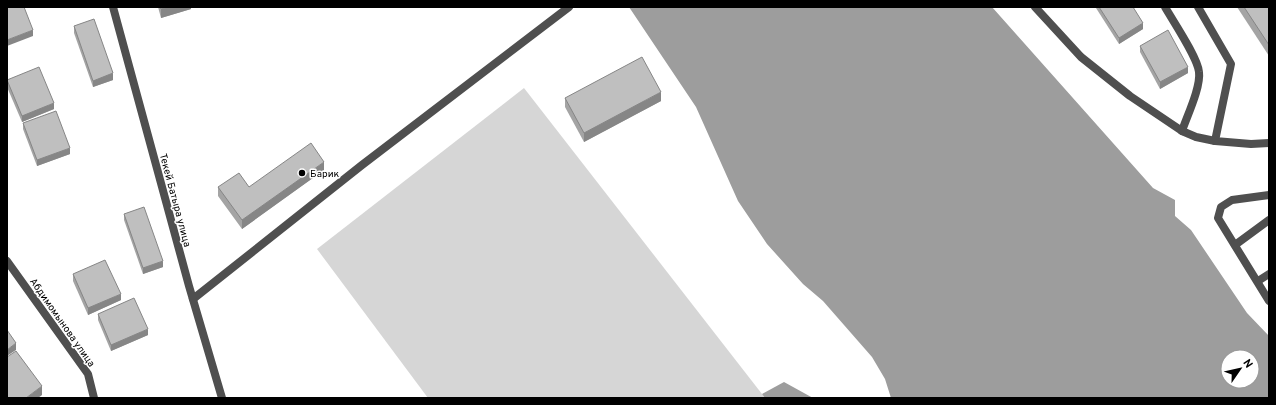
<svg xmlns="http://www.w3.org/2000/svg" width="1276" height="405" viewBox="0 0 1276 405" font-family="Overpass,sans-serif">
	<rect width="100%" height="100%" fill="#fff"/>
	<!-- green -->
	<path fill="#d6d6d6" d="M524,88L762,394L765,398H428L317,249Z"/>
	<!-- water -->
	<g fill="#9d9d9d" fill-rule="evenodd">
		<path d="M629,7H992L1153,188L1175,200V216L1191,230L1247,313L1269,336V398H891L885,379L872,357L823,301L803,284L767,244L738,201L696,107ZM1228,357H1252V381H1228Z"/>
		<path d="M784,382L813,398H765L762,394Z"/>
	</g>
	<g fill="none" stroke-linecap="round" stroke-linejoin="round">
		<!-- service -->
		<g stroke="#4f4f4f" stroke-width="8">
			<path d="M1035,7L1081,57L1130,96L1182,131C1187,116 1201,87 1199,72C1198,58 1173,21 1165,7"/>
			<path d="M1198,7L1231,64L1215,141L1251,144L1269,143"/>
			<path d="M1182,131L1196,137L1215,141"/>
			<path d="M1269,195L1232,200L1221,207L1218,218L1269,301"/>
			<path d="M1235,245L1269,220"/>
			<path d="M1258,281L1269,274"/>
		</g>
		<!-- minor -->
		<g stroke="#4f4f4f" stroke-width="8">
			<path d="M7,261L88,374L94,398"/>
			<path d="M193,299L362,165L569,7"/>
		</g>
		<!-- tertiary -->
		<path stroke="#4f4f4f" stroke-width="8" d="M113,7L189,286L222,398"/>
	</g>
	<!-- wall -->
	<g fill="#a4a4a4">
		<path d="M158,7H191V9L161,18Z"/>
		<path d="M1096,7H1133L1143,29L1119,44L1096,8Z"/>
		<path d="M1237,7H1269V56Z"/>
		<path d="M74,26L113,80L93,87L74,33Z"/>
		<path d="M1140,46L1188,73L1160,89L1140,52Z"/>
		<path d="M7,80L54,109L22,122L7,87Z"/>
		<path d="M565,98L661,101L584,142L565,107Z"/>
		<path d="M23,123L70,154L37,166L23,129Z"/>
		<path d="M324,170L242,229L218,196V187H249Z"/>
		<path d="M124,214L163,267L143,274L124,220Z"/>
		<path d="M73,274L121,300L88,315L73,281Z"/>
		<path d="M98,314L148,335L111,351L98,320Z"/>
	</g>
	<!-- shaded-wall -->
	<g fill="#868686">
		<path d="M169,7H191V9L161,18V9Z"/>
		<path d="M1143,23V29L1119,44V38Z"/>
		<path d="M33,30V36L7,46V40Z"/>
		<path d="M1188,67V73L1160,89V82Z"/>
		<path d="M113,73V80L93,87V81Z"/>
		<path d="M661,92V101L584,142V133Z"/>
		<path d="M54,103V109L22,122V116Z"/>
		<path d="M70,148V154L37,166V160Z"/>
		<path d="M324,162V170L242,229V220Z"/>
		<path d="M163,261V267L143,274V268Z"/>
		<path d="M121,294V300L88,315V308Z"/>
		<path d="M148,329V335L111,351V345Z"/>
		<path d="M16,343V350L7,356V350Z"/>
		<path d="M42,386V395L38,398H26Z"/>
	</g>
	<!-- building -->
	<g fill="#bfbfbf" stroke="#868686">
		<path d="M7,7H24L33,30L7,40Z"/>
		<path d="M160,7H169L161,9Z"/>
		<path d="M1099,7H1133L1143,23L1119,38Z"/>
		<path d="M1244,7H1269V45Z"/>
		<path d="M94,19L113,73L93,81L74,26Z"/>
		<path d="M1168,30L1188,67L1160,82L1140,46Z"/>
		<path d="M642,57L661,92L584,133L565,98Z"/>
		<path d="M39,67L54,103L22,116L7,80Z"/>
		<path d="M56,111L70,148L37,160L23,123Z"/>
		<path d="M311,143L324,162L242,220L218,187L239,173L249,187Z"/>
		<path d="M144,207L163,261L143,268L124,214Z"/>
		<path d="M105,260L121,294L88,308L73,274Z"/>
		<path d="M134,298L148,329L111,345L98,314Z"/>
		<path d="M7,330L16,343L7,350Z"/>
		<path d="M16,351L42,386L26,398H7V357Z"/>
	</g>
	<!-- markers -->
	<circle fill="#000" stroke="#fff" stroke-width="1.5" cx="302" cy="173" r="4"/>
	<g text-anchor="middle" stroke-width="3" stroke-linejoin="round" paint-order="stroke">
		<!-- poi labels -->
		<g font-size="10" fill="#000" stroke="#fff" text-anchor="start">
			<text x="310" y="177">Барик</text>
		</g>
		<!-- street labels -->
		<g font-size="10" fill="#000" stroke="#fff">
			<text transform="translate(176 200) rotate(75)" y="4">Текей Батыра улица</text>
			<text transform="translate(63 322) rotate(55)" y="4">Абдимомынова улица</text>
		</g>
	</g>
	<!-- border -->
	<rect width="1276" height="405" fill="none" stroke="#000000" stroke-width="16"/>
	<!-- north arrow -->
	<g transform="translate(1240 369) rotate(56)"><circle r="19" fill="#ffffff" stroke="#999999"/>
	<path d="M0-3L7 15L0 10L-7 15Z" fill="#000000"/>
	<text y="-6" font-size="11" font-weight="bold" text-anchor="middle" fill="#000000">N</text>
	</g>
</svg>
